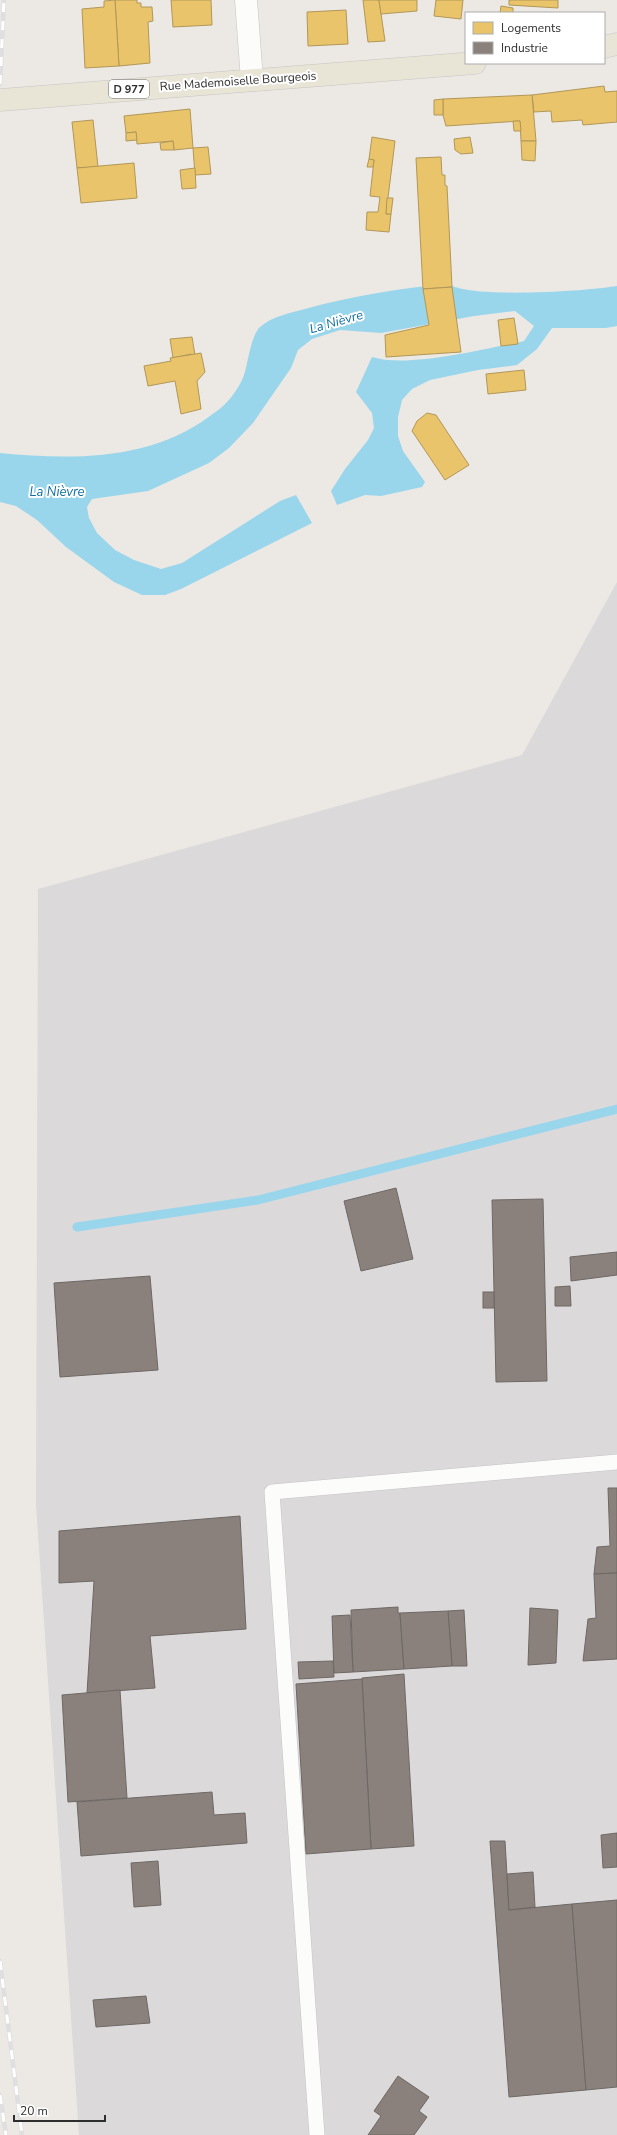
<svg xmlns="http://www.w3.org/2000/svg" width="617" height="2135" viewBox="0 0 617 2135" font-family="'Nunito Sans',sans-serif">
	<rect width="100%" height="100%" fill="#ece8e4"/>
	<!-- industrial -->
	<path fill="#dcd9db" d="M617,582V2135H79L36,1505L38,889L522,755Z"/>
	<!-- water -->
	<path fill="#99d6ec" d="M448,284C472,299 587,291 617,286V326L606,328H552L537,349L517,365L478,370L430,380L412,389L402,400L398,417V436L403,451L425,482L422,487L381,496L365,495L337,505L331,491L345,469L368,440L374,428L372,413L356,392L372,357C403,367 466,353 500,346C508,344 516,344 524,341L534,326L515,311L474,316L381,333L340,330L312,339L298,350L291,368L253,423L229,448L209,463L148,491L92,499L87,507L89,518L97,533L115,550L134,560L161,569L182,563L280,501L296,495L312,523L181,589L165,595H142L114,582L66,547L37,520L16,506L0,502V453C71,460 150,461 210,416C215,412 222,408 226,403C233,396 241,384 244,375C248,363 251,335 260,327C273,316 290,313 305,309C352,296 400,288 448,284Z"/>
	<!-- homes -->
	<g fill="#e9c46a" stroke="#b19758">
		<path d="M115,0H137V3H141V7H152L153,21L148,22L150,63L119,66Z"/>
		<path d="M115,0L119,66L85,68L82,9L104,7V1Z"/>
		<path d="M171,0H211L212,25L173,27Z"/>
		<path d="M363,0H379L385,41L368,42Z"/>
		<path d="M379,0H417V11L381,14Z"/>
		<path d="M436,0H463L461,19L434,16Z"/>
		<path d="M509,0H558V8L509,5Z"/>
		<path d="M501,6L513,8V13H500Z"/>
		<path d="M346,10L348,44L308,46L307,12Z"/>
		<path d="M604,86L605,92L617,91V122L583,125L582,120L552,122L551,111L534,112L532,95Z"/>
		<path d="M532,95L536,141H521L520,121L446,126L443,115V99Z"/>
		<path d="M443,99V115H434V100Z"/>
		<path d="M190,109L193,148L174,150L173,141L137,144L136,132L126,133L124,116Z"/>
		<path d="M93,120L98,167L77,168L72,122Z"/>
		<path d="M513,121H520L521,131H514Z"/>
		<path d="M136,132L137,140L126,141V133Z"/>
		<path d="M372,137L395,141L386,214H391L389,232L366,230L367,212H378L380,197L370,196L374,160L369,159Z"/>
		<path d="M470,137L473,153L461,154L455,150L454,139Z"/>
		<path d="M173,141L174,150H161L160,143Z"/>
		<path d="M521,141H536L535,161L522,160Z"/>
		<path d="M208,147L211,174L195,175L193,148Z"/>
		<path d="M441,157L442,175H445V185L447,186L452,287L423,289L416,158Z"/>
		<path d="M369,159L374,160L373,167H367Z"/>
		<path d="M134,163L137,198L81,203L77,168Z"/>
		<path d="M195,168L196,188L182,189L180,170Z"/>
		<path d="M387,198H393L391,214H386Z"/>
		<path d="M452,287L461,352L386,357L385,335L429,325L423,289Z"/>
		<path d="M514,318L518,344L501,346L498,320Z"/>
		<path d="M192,337L195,355H191V354L173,358L170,339Z"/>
		<path d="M201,353L205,372L197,381L201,409L181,414L175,381L148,386L144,366L171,361L170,358Z"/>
		<path d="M524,370L526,390L488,394L486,374Z"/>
		<path d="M427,413L436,415L469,465L445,480L412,431L417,421Z"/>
	</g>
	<!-- industry -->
	<g fill="#8a817c" stroke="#6e6865">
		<path d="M396,1188L413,1259L361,1271L344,1201Z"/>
		<path d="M543,1199L547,1381L496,1382L492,1200Z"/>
		<path d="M617,1252V1275L571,1281L570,1257Z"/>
		<path d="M150,1276L158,1370L60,1377L54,1283Z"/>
		<path d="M570,1286L571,1306H555V1287Z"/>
		<rect x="483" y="1292" width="11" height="16"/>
		<path d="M608,1488H617V1573L594,1574L597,1547L610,1546Z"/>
		<path d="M240,1516L246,1629L150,1636L155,1688L87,1693L94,1581L59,1583V1531Z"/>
		<path d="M617,1573V1659L583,1661L588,1619L596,1618L594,1574Z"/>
		<path d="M398,1607V1613H400L404,1669L353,1672L351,1610Z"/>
		<path d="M530,1608L558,1610L556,1663L528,1665Z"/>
		<path d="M464,1610L467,1666H452L448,1611Z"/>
		<path d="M448,1611L452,1666L404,1669L400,1613Z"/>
		<path d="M350,1615L353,1672L334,1673L332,1616Z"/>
		<path d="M333,1661L334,1677L299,1679L298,1662Z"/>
		<path d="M404,1674L414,1846L371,1849L362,1678Z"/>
		<path d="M362,1679L371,1849L306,1854L296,1684Z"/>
		<path d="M120,1690L127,1798L68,1802L62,1695Z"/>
		<path d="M212,1792L214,1815L245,1813L247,1843L81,1856L77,1802Z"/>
		<path d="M617,1833V1867L603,1868L601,1835Z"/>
		<path d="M490,1841H505L509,1910L572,1904L586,2090L509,2097Z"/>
		<path d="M158,1861L161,1905L134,1907L131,1863Z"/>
		<path d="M533,1872L535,1907L509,1910L507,1874Z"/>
		<path d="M617,1900V2087L586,2090L572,1904Z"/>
		<path d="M146,1996L150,2023L96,2027L93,2000Z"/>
		<path d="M398,2076L429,2097L419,2111L427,2117L414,2135H368L381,2116L374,2111Z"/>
	</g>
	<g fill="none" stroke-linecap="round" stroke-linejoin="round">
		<!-- stream -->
		<path stroke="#99d6ec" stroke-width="9" d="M77,1227L258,1200L617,1109"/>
		<defs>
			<path id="lane" d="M317,2135L272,1492L617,1462"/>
			<path id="secondary" d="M246,0L252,80"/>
			<g id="primary">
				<path d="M604,47L617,44"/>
				<path d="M0,100L475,63"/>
			</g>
		</defs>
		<!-- lane casing -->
		<use href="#lane" stroke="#c5c4c5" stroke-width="16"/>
		<!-- secondary casing -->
		<use href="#secondary" stroke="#c5c4c5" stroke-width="23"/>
		<!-- primary casing -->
		<use href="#primary" stroke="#c6c5c4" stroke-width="23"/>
		<!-- lane -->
		<use href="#lane" stroke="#fcfcfb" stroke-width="15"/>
		<!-- secondary -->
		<use href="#secondary" stroke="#fcfcfb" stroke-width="22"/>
		<!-- primary -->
		<use href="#primary" stroke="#e8e4d6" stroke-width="22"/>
		<defs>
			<g id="rail">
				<path d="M0,84L4,0"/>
				<path d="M0,1961L22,2135"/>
				<path d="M0,2095L6,2135"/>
			</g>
		</defs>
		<!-- rail casing -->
		<use href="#rail" stroke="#dfdfe1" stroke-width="4.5"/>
		<!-- rail -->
		<use href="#rail" stroke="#fff" stroke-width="3" stroke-dasharray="9" stroke-linecap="butt"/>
	</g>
	<g text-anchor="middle" stroke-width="4" stroke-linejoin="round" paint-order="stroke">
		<!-- shield labels -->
		<rect fill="#fff" stroke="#6d6d6d" stroke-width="1" x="109" y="80" width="40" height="18" rx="3"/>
		<g font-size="11" font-weight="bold" fill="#2e2e2e">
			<text x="129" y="93">D 977</text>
		</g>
		<!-- street labels -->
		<g font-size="12" fill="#2e2e2e" stroke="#fff">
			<text transform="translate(238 81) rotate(-4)" y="4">Rue Mademoiselle Bourgeois</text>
		</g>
		<!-- water labels -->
		<g font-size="13" font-style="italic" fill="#0d6fa3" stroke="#fff">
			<text transform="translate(336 321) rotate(-16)" y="5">La Nièvre</text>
			<text x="57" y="496">La Nièvre</text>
		</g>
	</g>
	<!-- legend -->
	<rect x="465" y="12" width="140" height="52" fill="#ffffff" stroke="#ababab"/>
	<rect x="473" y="22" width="20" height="12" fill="#e9c46a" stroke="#ababab"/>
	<text x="501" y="32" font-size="12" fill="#2e2e2e">Logements</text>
	<rect x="473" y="42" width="20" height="12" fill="#8a817c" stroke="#ababab"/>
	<text x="501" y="52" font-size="12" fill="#2e2e2e">Industrie</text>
	<!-- scale -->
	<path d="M14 2115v6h91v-6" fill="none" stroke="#2e2e2e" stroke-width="2"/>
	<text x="20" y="2115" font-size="12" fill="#2e2e2e" stroke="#ffffff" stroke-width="3" paint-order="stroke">20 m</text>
</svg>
